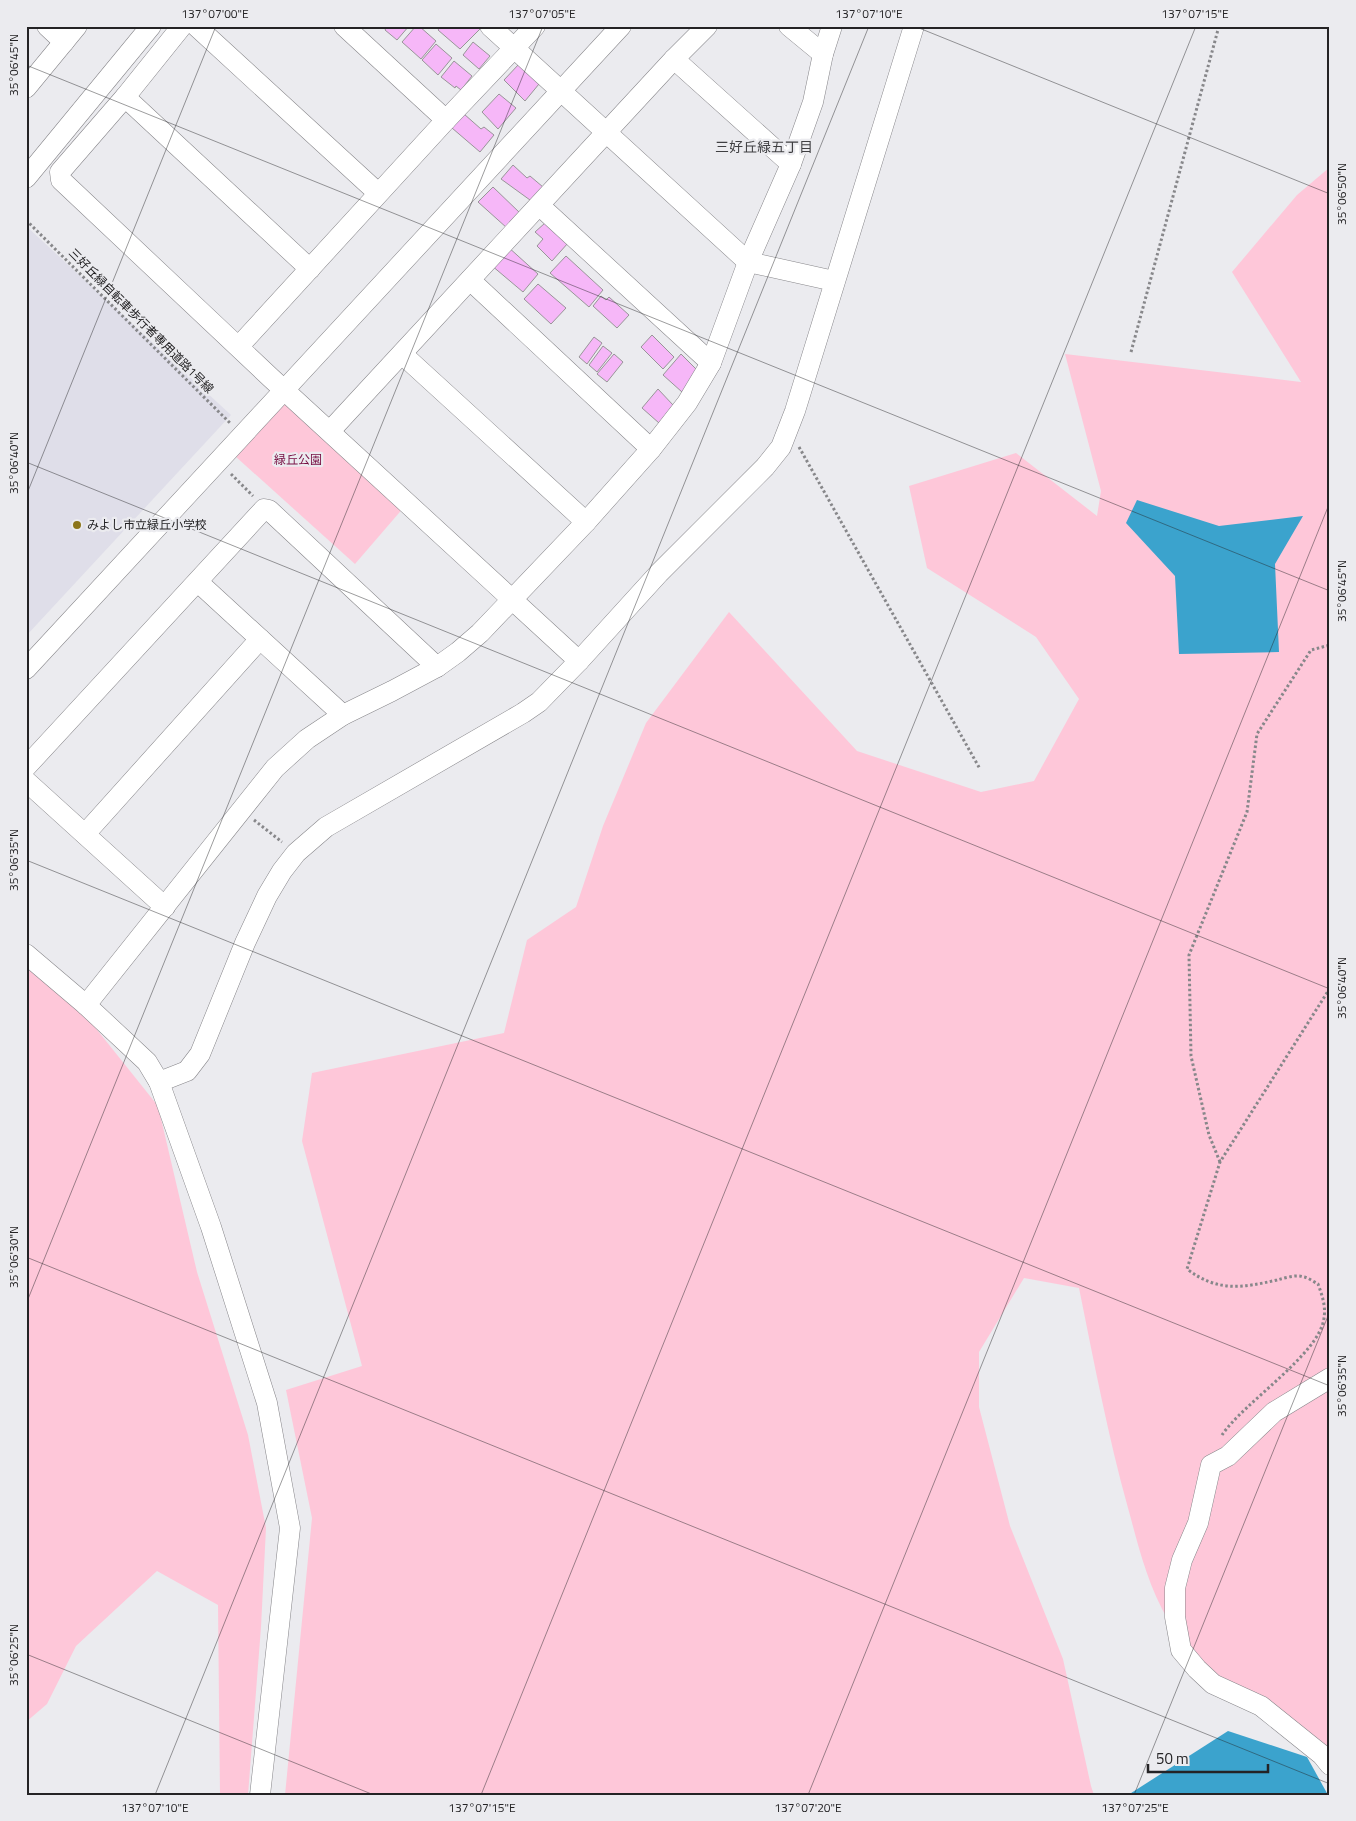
<svg xmlns="http://www.w3.org/2000/svg" width="1356" height="1821" viewBox="0 0 1356 1821" font-family="'Titillium Web','Noto Sans JP',sans-serif">
	<rect width="100%" height="100%" fill="#ebebef"/>
	<!-- built -->
	<path fill="#dfdee9" d="M26,226L231,415L26,636Z"/>
	<!-- green -->
	<g fill="#fec7d9">
		<path d="M1330,167V1373L1219,1454L1168,1620C1147,1583 1139,1548 1128,1508C1108,1436 1094,1362 1079,1288L1024,1278L979,1352V1407L1010,1526L1063,1659L1091,1786L1094,1795H285L312,1518L286,1390L362,1366L302,1141L312,1073L504,1033L527,940L576,907L603,826L646,723L729,612L857,751L981,792L1034,781L1079,699L1036,637L927,568L909,486L1016,453L1097,516L1101,491L1065,354L1301,382L1232,272L1297,195Z"/>
		<path d="M288,397L405,506L355,564L235,456Z"/>
		<path d="M26,966L90,1021L158,1106L197,1272L248,1435L266,1528L261,1627L248,1795H220L218,1605L157,1571L76,1646L47,1704L26,1722Z"/>
		<path d="M1330,1380V1759L1217,1679L1187,1649L1179,1590L1214,1474L1233,1457Z"/>
	</g>
	<!-- water -->
	<g fill="#3ba3cd">
		<path d="M1137,500L1219,526L1303,516L1275,564L1279,652L1179,654L1175,576L1126,523Z"/>
		<path d="M1228,1731L1307,1757L1328,1795H1128Z"/>
	</g>
	<!-- building -->
	<g fill="#f6b7f8" stroke="#989598">
		<path d="M387,26H409L397,40L385,30Z"/>
		<path d="M416,26H419L436,41L421,59L402,42Z"/>
		<path d="M441,26H477L480,29L460,49L438,30Z"/>
		<path d="M473,42L490,56L479,69L463,55Z"/>
		<path d="M436,44L452,58L438,75L422,60Z"/>
		<path d="M454,61L472,76L461,90L456,86L455,88L441,77Z"/>
		<path d="M519,64L539,84L525,101L504,80Z"/>
		<path d="M499,94L516,108L498,129L482,112Z"/>
		<path d="M464,114L481,129L484,127L494,135L480,152L452,128Z"/>
		<path d="M513,165L527,178L530,176L543,187L530,200L501,179Z"/>
		<path d="M493,187L520,213L507,228L478,202Z"/>
		<path d="M545,223L568,243L552,261L537,246L543,239L535,232Z"/>
		<path d="M507,246L538,274L523,292L491,265Z"/>
		<path d="M566,256L603,290L589,307L550,273Z"/>
		<path d="M538,284L566,308L551,324L524,299Z"/>
		<path d="M601,296L606,300L609,297L629,315L617,328L593,306Z"/>
		<path d="M652,335L674,357L663,369L641,347Z"/>
		<path d="M594,337L602,343L587,364L579,357Z"/>
		<path d="M603,346L612,353L597,372L589,365Z"/>
		<path d="M614,354L623,362L607,382L597,374Z"/>
		<path d="M681,354L698,371L682,392L663,375Z"/>
		<path d="M658,389L673,405L659,423L642,408Z"/>
	</g>
	<g fill="none" stroke-linecap="round" stroke-linejoin="round">
		<defs>
			<g id="minor">
				<path d="M47,26L64,42"/>
				<path d="M182,26L125,97L60,172L61,180L271,378L579,661"/>
				<path d="M196,26L378,193"/>
				<path d="M344,26L446,120"/>
				<path d="M490,26L748,262L834,281"/>
				<path d="M789,26L823,54"/>
				<path d="M674,59L791,164"/>
				<path d="M26,88L77,26"/>
				<path d="M125,97L310,269"/>
				<path d="M26,178L151,26"/>
				<path d="M540,206L711,363"/>
				<path d="M470,280L651,449"/>
				<path d="M239,346L446,120L535,26"/>
				<path d="M402,354L586,522"/>
				<path d="M330,431L674,59L707,26"/>
				<path d="M198,582L343,715"/>
				<path d="M26,669L621,26"/>
				<path d="M26,767L264,509L269,510L437,667"/>
				<path d="M26,781L165,907"/>
				<path d="M85,834L260,639"/>
				<path d="M26,954L86,1005L147,1062L159,1082L211,1227L267,1403L290,1528L260,1795"/>
				<path d="M86,1005L275,768L307,739L343,715L392,691L437,667L458,652L480,633L586,522L651,449L687,403L711,363L748,262L791,164L813,102L823,54L832,26"/>
				<path d="M159,1082L187,1071L200,1054L245,943L267,896L282,871L296,853L326,827L523,713L539,702L579,661L659,573L765,467L781,447L795,411L914,26"/>
				<path d="M1330,1378L1274,1412L1228,1456L1211,1465L1198,1523L1182,1560L1175,1588V1617L1181,1650L1197,1669L1213,1684L1261,1706L1322,1755L1330,1765"/>
			</g>
		</defs>
		<!-- minor casing -->
		<use href="#minor" stroke="#87868a" stroke-width="21"/>
		<!-- path -->
		<g stroke="#87878a" stroke-width="3" stroke-dasharray="2.5 2.5" stroke-linecap="butt">
			<path d="M26,220L231,424"/>
			<path d="M1131,352L1219,26"/>
			<path d="M799,447L980,769"/>
			<path d="M231,474L253,496"/>
			<path d="M254,820L282,842"/>
			<path d="M1220,1162L1209,1135L1191,1056L1189,955L1247,812L1257,734L1311,650L1330,645"/>
			<path d="M1222,1435C1243,1403 1320,1354 1324,1318C1326,1306 1322,1295 1318,1284C1314,1282 1309,1278 1304,1277C1296,1274 1285,1278 1277,1280C1242,1288 1217,1292 1187,1269L1220,1162L1330,988"/>
		</g>
		<!-- minor -->
		<use href="#minor" stroke="#fff" stroke-width="20"/>
	</g>
	<!-- ticks -->
	<path fill="none" stroke="#242325" stroke-width="1" stroke-opacity="0.45" d="M914,26L1330,194M26,65L1330,591M26,462L1330,989M26,496L216,26M26,860L1330,1386M26,1257L1330,1784M26,1304L543,26M26,1654L374,1795M155,1795L869,26M481,1795L1196,26M808,1795L1330,502M1134,1795L1330,1311"/>
	<!-- markers -->
	<circle fill="#8c751a" stroke="#ebebef" stroke-width="2" cx="77" cy="525" r="5"/>
	<g text-anchor="middle" stroke-width="4.5" stroke-linejoin="round" paint-order="stroke">
		<!-- street labels -->
		<g font-size="12" fill="#242325" stroke="#ebebef">
			<text transform="translate(141 321) rotate(45)" y="4">三好丘緑自転車歩行者専用道路1号線</text>
		</g>
		<!-- park labels -->
		<g font-size="12" fill="#750c41" stroke="#ebebef">
			<text x="298" y="464">緑丘公園</text>
		</g>
		<!-- poi labels -->
		<g font-size="12" fill="#242325" stroke="#ebebef" text-anchor="start">
			<text x="87" y="529">みよし市立緑丘小学校</text>
		</g>
		<!-- neighbourhood labels -->
		<g font-size="14" fill="#3f3f42" stroke="#ebebef">
			<text x="764" y="152">三好丘緑五丁目</text>
		</g>
	</g>
	<!-- border -->
	<rect width="1356" height="1821" fill="none" stroke="#ebebef" stroke-width="55"/>
	<!-- scale -->
	<path d="M1148 1764v8h120v-8" fill="none" stroke="#242325" stroke-width="2.5"/>
	<text x="1156" y="1764" font-size="15" fill="#242325" stroke="#ebebef" stroke-width="4" paint-order="stroke">50 m</text>
	<rect x="28" y="28" width="1300" height="1766" fill="none" stroke="#242325" stroke-width="2"/>
	<g font-size="12" text-anchor="middle" fill="#242325">
		<text x="215" y="18">137°07'00"E</text>
		<text x="542" y="18">137°07'05"E</text>
		<text x="869" y="18">137°07'10"E</text>
		<text x="1195" y="18">137°07'15"E</text>
		<text transform="translate(14 65) rotate(-90)" y="4">35°06'45"N</text>
		<text transform="translate(1342 194) rotate(-90)" y="4">35°06'50"N</text>
		<text transform="translate(14 463) rotate(-90)" y="4">35°06'40"N</text>
		<text transform="translate(1342 591) rotate(-90)" y="4">35°06'45"N</text>
		<text transform="translate(14 860) rotate(-90)" y="4">35°06'35"N</text>
		<text transform="translate(1342 988) rotate(-90)" y="4">35°06'40"N</text>
		<text transform="translate(14 1257) rotate(-90)" y="4">35°06'30"N</text>
		<text transform="translate(1342 1386) rotate(-90)" y="4">35°06'35"N</text>
		<text transform="translate(14 1655) rotate(-90)" y="4">35°06'25"N</text>
		<text x="155" y="1812">137°07'10"E</text>
		<text x="482" y="1812">137°07'15"E</text>
		<text x="808" y="1812">137°07'20"E</text>
		<text x="1135" y="1812">137°07'25"E</text>
	</g>
</svg>
